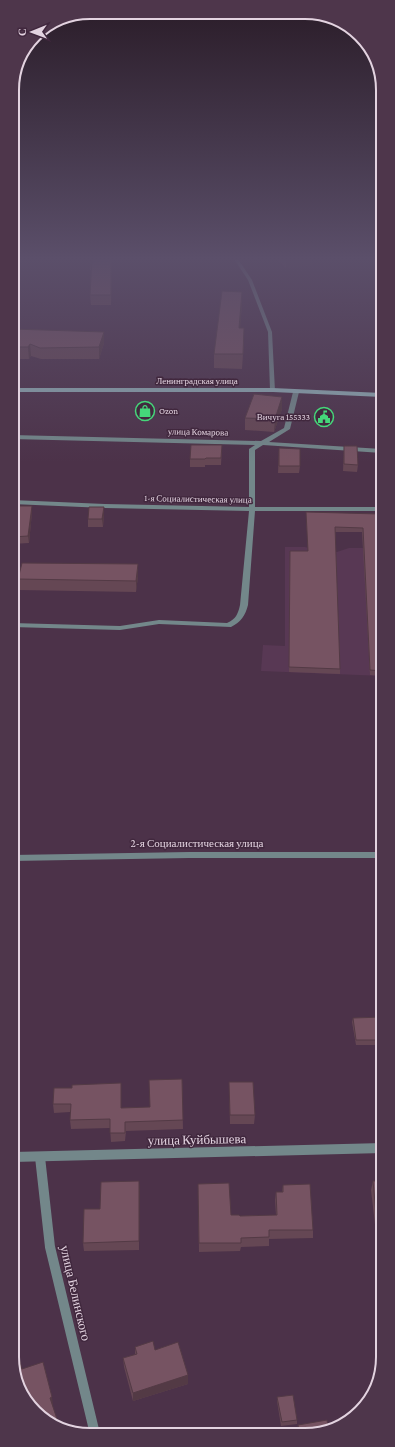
<svg xmlns="http://www.w3.org/2000/svg" width="395" height="1447" viewBox="0 0 395 1447" font-family="'Crimson Pro',serif">
	<rect width="100%" height="100%" fill="#4c3249"/>
	<!-- built -->
	<path fill="#583854" d="M285,547H305L322,552H337L349,548H382L383,676L261,671L263,645L285,646Z"/>
	<g fill="none" stroke-linecap="round" stroke-linejoin="round">
		<!-- service -->
		<path stroke="#73878a" stroke-width="10" d="M40,1157L50,1247L95,1434"/>
		<!-- minor -->
		<g fill="#73878a" fill-rule="evenodd">
			<path d="M296,390L299,392L290,429L269,442L382,449V453L263,445L255,450V507H382V511H255L248,605C245,616 241,622 231,627L159,624L120,630L12,627V623L120,626L159,620L227,623C236,619 238,614 240,605L249,511L105,508L12,504V500L105,504L249,507V449L255,445L12,439V435L261,441L284,428L293,392Z"/>
			<path d="M383,1143V1153L13,1162V1152Z"/>
		</g>
		<!-- tertiary -->
		<g fill="#73878a" fill-rule="evenodd">
			<path d="M234,259H238L252,280L272,332L275,391L270,390L268,332L248,280Z"/>
			<path d="M189,852H383V858H189L12,861V855Z"/>
		</g>
		<!-- secondary -->
		<path fill="#91b0b6" fill-rule="evenodd" d="M12,388H273L382,393V397L273,392H12Z"/>
	</g>
	<!-- wall -->
	<g fill="#654754">
		<path d="M90,259H112L111,305H91L90,295L91,270H90Z"/>
		<path d="M277,259H312V265L286,268Z"/>
		<path d="M242,292V305L240,328L244,342L242,369L214,368V354Z"/>
		<path d="M12,329L104,332V343L99,359H41L31,356L29,359H12Z"/>
		<path d="M282,397V409L274,432L245,430V418Z"/>
		<path d="M222,445L221,465H205V467H190V459Z"/>
		<path d="M344,446L358,465L357,472L343,471Z"/>
		<path d="M279,448L300,466L299,473H278Z"/>
		<path d="M12,506L32,512L29,543L12,544Z"/>
		<path d="M104,507V514L103,527H88V519Z"/>
		<path d="M306,512L382,530L383,676L370,675L362,532H335L340,669V674L289,672L290,551H308Z"/>
		<path d="M138,564V576L136,592L19,590L18,579Z"/>
		<path d="M383,1017V1045H356L352,1022L353,1018Z"/>
		<path d="M182,1079L183,1129L126,1131L125,1141L111,1142L110,1128L71,1129L70,1120V1112L54,1113L53,1104L72,1088L121,1083V1108L150,1107Z"/>
		<path d="M229,1082L255,1115L254,1124H230Z"/>
		<path d="M13,1083L20,1092L15,1129H13Z"/>
		<path d="M139,1181V1250L84,1251L83,1243L100,1209Z"/>
		<path d="M373,1181H383V1233H376L371,1190Z"/>
		<path d="M283,1185L313,1230V1238L269,1239V1246L241,1247L240,1251L199,1252L198,1192L231,1215L240,1216L276,1215L275,1200L276,1192H282Z"/>
		<path d="M135,1347L155,1350L188,1375V1384L133,1401L124,1367L123,1358L135,1355Z"/>
		<path d="M277,1397L297,1420V1424L281,1426L277,1401Z"/>
		<path d="M298,1425L315,1434H297Z"/>
	</g>
	<!-- shaded-wall -->
	<g fill="#533a45">
		<path d="M111,259H112L111,305Z"/>
		<path d="M286,259H312V265L286,268Z"/>
		<path d="M242,292V305L239,342V328Z"/>
		<path d="M244,328V342L242,369L243,354Z"/>
		<path d="M104,332V343L99,359V347Z"/>
		<path d="M30,344L31,356L29,359L28,347Z"/>
		<path d="M282,397V409L274,432L275,419Z"/>
		<path d="M32,506V512L29,543L28,536Z"/>
		<path d="M104,507V514L103,527L102,519Z"/>
		<path d="M138,564V576L136,592V581Z"/>
		<path d="M19,1083L20,1092L15,1129L14,1120Z"/>
		<path d="M139,1181L140,1190L139,1250Z"/>
		<path d="M188,1375V1384L133,1401V1393Z"/>
		<path d="M52,1397L53,1404L51,1405L50,1398Z"/>
	</g>
	<!-- building -->
	<g fill="#765362" stroke="#533a45">
		<path d="M90,259H111V295H90L92,260H90Z"/>
		<path d="M222,291L242,292L239,328H244L243,354H214Z"/>
		<path d="M12,329L104,332L99,347L40,348L30,344L28,347H12Z"/>
		<path d="M254,394L282,397L275,419L245,418Z"/>
		<path d="M191,445H222L221,458H206L205,459H190Z"/>
		<path d="M344,446H357L358,465L344,464Z"/>
		<path d="M279,448L300,449V466H279Z"/>
		<path d="M12,506H32L28,536L12,537Z"/>
		<path d="M89,507H104L102,519H88Z"/>
		<path d="M306,512L379,514L382,530L383,671L370,670L363,528L335,527L340,669L289,667L290,551H308Z"/>
		<path d="M22,563L138,564L136,581L18,579Z"/>
		<path d="M383,1017V1040H356L353,1018Z"/>
		<path d="M182,1079L183,1120L125,1122V1133H110V1119L70,1120L71,1104H53L54,1088H72V1085L121,1083V1108L150,1107L149,1080Z"/>
		<path d="M229,1082H253L255,1115H230Z"/>
		<path d="M13,1083H19L14,1120H13Z"/>
		<path d="M139,1181V1241L83,1243L84,1209H100L101,1182Z"/>
		<path d="M373,1181H383V1225H377Z"/>
		<path d="M229,1183L231,1215H239L240,1216L277,1215L276,1192H283V1185L310,1184L313,1230H269V1237L241,1238V1243H199L198,1184Z"/>
		<path d="M153,1341L155,1350L178,1342L188,1375L133,1393L123,1358L137,1354L135,1347Z"/>
		<path d="M19,1358L22,1369L43,1362L52,1397L50,1398L59,1425L35,1412L13,1367V1360Z"/>
		<path d="M293,1395L297,1420L282,1422L277,1397Z"/>
		<path d="M327,1420L328,1427L315,1434H300L298,1425Z"/>
	</g>
	<!-- sky -->
	<linearGradient id="sky" x2="0" y2="1"><stop stop-color="#2a1c28"/><stop offset="0.56" stop-color="#5b4f6a"/><stop offset="1" stop-color="#5b4f6a" stop-opacity="0"/></linearGradient>
	<rect width="395" height="462" fill="url(#sky)"/>
	<!-- icons -->
	<defs>
		<symbol id="shop-ring" viewBox="-11 -11 22 22"><circle r="9.5" fill="#41283e" stroke="#45d77a" stroke-width="1.5"/><path d="M-5-2.5h2.3a2.7 3.5 0 0 1 5.4 0H5L5.5 6h-11ZM-1.5-2.5h3a1.5 2.3 0 0 0-3 0Z" fill="#45d77a"/></symbol>
		<symbol id="civic-ring" viewBox="-11 -11 22 22"><circle r="9.5" fill="#41283e" stroke="#45d77a" stroke-width="1.5"/><path d="M-.6-6.5H3V-4.5H.6V-3L4-1V1h2V6H-6V1h2V-1L-.6-3ZM-1.2 2.5V6h2.4V2.5Z" fill="#45d77a"/></symbol>
	</defs>
	<g fill-rule="evenodd">
		<use href="#shop-ring" x="134" y="400" width="22" height="22"/>
		<use href="#civic-ring" x="313" y="406" width="22" height="22"/>
	</g>
	<g text-anchor="middle" stroke-width="3" stroke-linejoin="round" paint-order="stroke">
		<!-- far-street labels -->
		<g font-size="9" fill="#e3d3e0" stroke="#41283e">
			<text x="197" y="384">Ленинградская улица</text>
			<text transform="translate(198 432) rotate(1)" y="3">улица Комарова</text>
			<text transform="translate(198 499) rotate(1)" y="3">1-я Социалистическая улица</text>
		</g>
		<!-- far-poi labels -->
		<g font-size="9" fill="#e3d3e0" stroke="#41283e" text-anchor="start">
			<text x="159" y="414">Ozon</text>
			<text x="310" y="420" text-anchor="end">Вичуга 155333</text>
		</g>
		<!-- street labels -->
		<g font-size="11" fill="#e3d3e0" stroke="#41283e">
			<text x="197" y="847">2-я Социалистическая улица</text>
		</g>
		<!-- near-street labels -->
		<g font-size="13" fill="#e3d3e0" stroke="#41283e">
			<text transform="translate(197 1139) rotate(-1)" y="5">улица Куйбышева</text>
			<text transform="translate(76 1293) rotate(77)" y="5">улица Белинского</text>
		</g>
	</g>
	<!-- crop -->
	<path d="M0 0H395V1447H0ZM90 19H305A71 71 0 0 1 376 90V1357A71 71 0 0 1 305 1428H90A71 71 0 0 1 19 1357V90A71 71 0 0 1 90 19Z" fill="#4e364b" fill-rule="evenodd"/>
	<path fill="none" stroke="#e3d3e0" stroke-width="2" d="M90 19H305A71 71 0 0 1 376 90V1357A71 71 0 0 1 305 1428H90A71 71 0 0 1 19 1357V90A71 71 0 0 1 90 19Z"/>
	<!-- north arrow -->
	<g transform="translate(32 32) rotate(269)" stroke="#41283e" stroke-width="3" paint-order="stroke">
	<path d="M0-3L7 15L0 10L-7 15Z" fill="#e3d3e0"/>
	<text y="-6" font-size="11" font-weight="bold" text-anchor="middle" fill="#e3d3e0">С</text>
	</g>
</svg>
